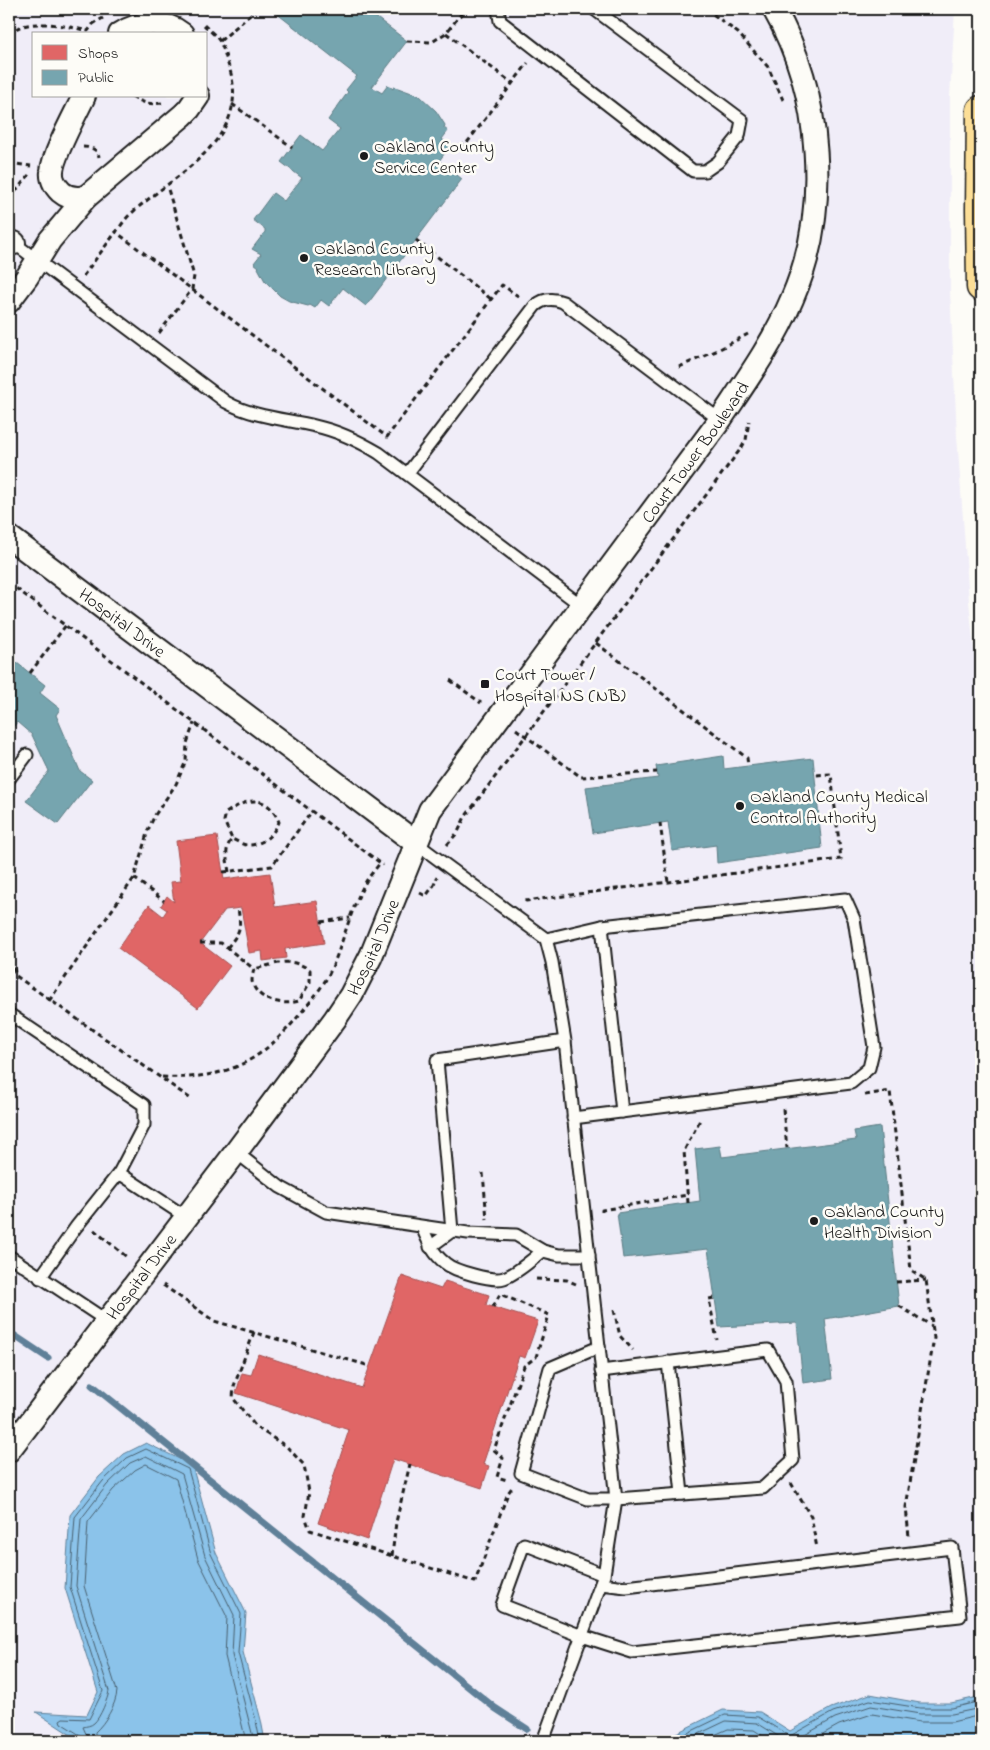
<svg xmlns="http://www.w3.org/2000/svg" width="990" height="1750" viewBox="0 0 990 1750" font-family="'Indie Flower',sans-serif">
	<rect width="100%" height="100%" fill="#fdfcf7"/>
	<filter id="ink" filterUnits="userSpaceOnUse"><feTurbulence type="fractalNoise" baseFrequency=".02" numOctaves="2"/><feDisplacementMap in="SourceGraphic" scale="10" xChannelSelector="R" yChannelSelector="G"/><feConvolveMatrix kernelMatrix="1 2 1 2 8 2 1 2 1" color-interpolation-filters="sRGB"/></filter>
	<g filter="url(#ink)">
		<!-- built -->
		<path fill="#f0edf8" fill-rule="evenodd" d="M9,9H955L950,97V290L957,436L969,601L981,719V1741H9ZM34,34H206V96H34Z"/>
		<!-- water -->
		<g fill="#8bc3ea" stroke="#5f8098">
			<path d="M146,1443L192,1465L216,1553L246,1613L243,1652L261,1720L265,1741H80L36,1712L87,1715L98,1692L65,1588L70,1515L99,1477L124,1454Z"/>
			<path d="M981,1693V1741H660L723,1710L760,1712L790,1731L831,1708L870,1694L920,1703H951L978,1697Z"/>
		</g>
		<!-- shops -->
		<g fill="#e06666" stroke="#a55050">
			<path d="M217,836L224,879L270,873L275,907L317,901L324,943L285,949L286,958L263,961L262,951L249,953L241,908L225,910L200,943L230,966L198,1008L118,948L149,905L163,916L167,910L161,906L167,896L174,902L171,882L181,881L176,841Z"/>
			<path d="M402,1276L441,1289L445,1281L489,1295L486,1305L538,1321L525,1358L519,1356L483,1464L489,1466L482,1488L393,1459L367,1540L318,1523L349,1430L236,1393L242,1373L251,1375L258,1354L362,1388Z"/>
		</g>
		<!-- public -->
		<g fill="#76a5af" stroke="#5b7c83">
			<path d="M271,9H365L407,41L372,87L382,93L388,85L393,89L394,87L398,88L420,96L436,111L445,125L444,128L448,131L442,139L450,146L439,161L462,179L366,306L343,288L329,306L321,300L315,308L310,305L308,306L289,301L280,296L265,281L258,268L259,267L254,263L261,254L252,249L265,232V229L253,220L273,193L284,201L302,178L281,162L301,135L322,151L340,129L328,120L348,92L346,90L357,76Z"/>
			<path d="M12,659L45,685L40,693L60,709L56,715L80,771L92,780L58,824L26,801L49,771L32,735L17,722L9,733V663Z"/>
			<path d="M723,756L724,769L813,758L822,848L717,863L716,845L672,851L668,822L593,833L586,787L658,778L656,766Z"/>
			<path d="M880,1127L899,1306L825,1319L832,1379L803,1383L797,1323L719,1327L708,1249L623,1258L617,1213L700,1201L695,1149L720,1146L722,1157L856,1140L854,1131Z"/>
		</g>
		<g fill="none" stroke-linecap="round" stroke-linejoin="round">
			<!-- shore -->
			<g stroke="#485f6e" stroke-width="1">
				<path d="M82,1741L80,1735L61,1723L60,1720L63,1718L89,1719L103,1691L70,1587L75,1517L103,1481L127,1458L146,1449L188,1469L211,1554L241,1614L238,1653L256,1721L260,1741"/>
				<path d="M88,1741L87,1736L83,1727C86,1726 91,1726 94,1723C100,1718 108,1698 109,1691L76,1586L81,1519L107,1485L130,1463L146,1456L182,1474L205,1556L234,1615L232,1655L254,1741"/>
				<path d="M95,1741V1732C105,1723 116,1705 117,1691L84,1586L88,1522L113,1490L135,1470L146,1464L176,1479L198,1559L227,1617L225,1656L246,1741"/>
				<path d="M671,1741L725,1715L758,1717L790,1736L833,1712L870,1700L920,1708H952L981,1701"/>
				<path d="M684,1741L726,1721L757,1723L786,1741"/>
				<path d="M701,1741L728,1729L754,1730L771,1741"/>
				<path d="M794,1741L835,1718L871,1706L920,1714H952L981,1708"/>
				<path d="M810,1741L839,1725L872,1714L920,1722H952L981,1715"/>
			</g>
			<!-- stream -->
			<g stroke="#5f8098" stroke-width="7">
				<path d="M9,1332L48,1358"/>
				<path d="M92,1385L495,1708L527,1729"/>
			</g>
			<defs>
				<g id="lane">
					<path d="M498,9L500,21L693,171H705L718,162L739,136L742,120L594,9"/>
					<path d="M14,243L226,402C253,417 285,419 315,426C338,431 359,441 379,453L582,606"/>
					<path d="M407,474L535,306C544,298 553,298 563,302L720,420"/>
					<path d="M9,779L27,755"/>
					<path d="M416,843L546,939L552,962L565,1041L616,1499L604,1575L543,1741"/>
					<path d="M602,926L622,1112"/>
					<path d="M546,939L602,926L845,899L854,919L874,1047L869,1068L851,1083L573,1118"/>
					<path d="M9,1014L144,1105V1125L119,1173L186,1217"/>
					<path d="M236,1152L280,1187L326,1212L468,1233L516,1235L543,1251L559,1255H589"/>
					<path d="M422,1227C428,1241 433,1254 445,1263C454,1271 493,1282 504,1278C518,1273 531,1260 543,1251"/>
					<path d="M430,1247L452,1231L437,1060L565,1041"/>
					<path d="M9,1256L107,1321"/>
					<path d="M40,1278L76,1227L119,1173"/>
					<path d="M599,1347L550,1368L521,1473L588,1499H616L763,1488L793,1460L786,1381L768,1350L601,1371"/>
					<path d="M668,1362L682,1494"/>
					<path d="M601,1584L626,1587L952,1548L960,1616L632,1652L582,1636L502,1605L524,1544L604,1575"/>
				</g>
				<g id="street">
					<path d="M120,34C139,21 164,20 182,34"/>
					<path d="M84,96C76,113 53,155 52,171C51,179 55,186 61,192C68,198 77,199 86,197"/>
					<path d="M9,243H14"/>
					<path d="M9,301L27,277L50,240L86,197L183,115L189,109L198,96"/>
					<path id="s1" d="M9,537L416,843"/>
					<path id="s2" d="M9,1450L236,1152L335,1019L351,995L371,956L430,810L720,420C746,381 774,342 792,299C831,210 822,93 774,9"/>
				</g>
				<path id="primary" d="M981,110L980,209L981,287"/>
			</defs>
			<!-- lane casing -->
			<use href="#lane" stroke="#1c1c1c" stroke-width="15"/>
			<!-- street casing -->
			<use href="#street" stroke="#1c1c1c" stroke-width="26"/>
			<!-- primary casing -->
			<use href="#primary" stroke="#1c1c1c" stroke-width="31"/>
			<!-- path -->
			<g stroke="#1c1c1c" stroke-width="3" stroke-dasharray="5 4" stroke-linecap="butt">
				<path d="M706,9L738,33L768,67L784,102"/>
				<path d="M204,25C209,30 217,36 220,42C224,49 226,59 229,67C253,139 176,173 133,212C126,217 121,226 116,232L387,437L502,285L521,298"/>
				<path d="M446,33L512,83"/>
				<path d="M9,35C23,16 67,26 88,31L93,24L103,18"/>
				<path d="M220,41L257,9"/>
				<path d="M407,41L432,42L446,33L465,9"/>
				<path d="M132,96C142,103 149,105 162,103"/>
				<path d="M232,104L292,147"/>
				<path d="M450,146L466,144L528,63"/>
				<path d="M83,147C90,147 98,149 99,157"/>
				<path d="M9,163L31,166"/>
				<path d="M9,199L29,175"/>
				<path d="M416,240L491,299"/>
				<path d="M83,276L116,232"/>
				<path d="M159,333L192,289L194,276L167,186"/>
				<path d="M679,367L716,351L748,334"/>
				<path d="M9,583L383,865"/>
				<path d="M596,643L747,758L748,766"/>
				<path d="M30,673L66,625"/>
				<path d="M450,680L481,703"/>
				<path d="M516,729L581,777L657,772"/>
				<path d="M660,823L668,882"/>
				<path d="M447,845L458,832L465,817L742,447L746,440L749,421"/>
				<path d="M223,872L272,866L312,811"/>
				<path d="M229,872C227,860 224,848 232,839C237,841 242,845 247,845C262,846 274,834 279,822C267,793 247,798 226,813L224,821L232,839"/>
				<path d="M134,878L164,901"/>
				<path d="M420,893L426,896L434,885L437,877"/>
				<path d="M525,900L526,901L841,859L831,774L815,775"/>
				<path d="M321,922L350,918"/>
				<path d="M200,943H221L254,969C253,973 252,978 252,981C256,1001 283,1006 299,1001L310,982V970C289,956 277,964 254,969"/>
				<path d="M227,948C241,930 241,930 238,908"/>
				<path d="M9,960L12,963L16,976L191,1099"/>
				<path d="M49,1001L134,878L148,830L155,815L176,784L186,761L187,743L194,723"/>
				<path d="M162,1077C226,1080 260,1063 300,1014C311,1001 321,989 329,974C343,945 349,913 364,885C368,877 375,870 380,863"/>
				<path d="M865,1095L890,1091L911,1270L926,1280L934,1338L906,1507L909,1537"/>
				<path d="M783,1109L787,1148"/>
				<path d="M483,1173L487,1219"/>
				<path d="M688,1203L684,1151L701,1118"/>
				<path d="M602,1212V1210L687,1195"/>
				<path d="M94,1230L128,1258"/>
				<path d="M536,1279L567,1280L576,1284"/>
				<path d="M896,1282L926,1280"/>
				<path d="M163,1285L214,1321L370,1366"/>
				<path d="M714,1298L709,1299L717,1340"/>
				<path d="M899,1306L932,1326"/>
				<path d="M493,1307L500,1294L549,1315L536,1357L524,1366L494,1450L503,1458L497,1477L507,1480"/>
				<path d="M614,1310L620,1336L633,1350"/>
				<path d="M254,1332L234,1386L233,1398L256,1427L287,1447L304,1465L309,1492L305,1516L310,1530L475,1582L508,1493L513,1486"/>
				<path d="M791,1483L811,1517L817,1548"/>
				<path d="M392,1556L396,1522L410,1464"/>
			</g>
			<!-- lane -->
			<use href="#lane" stroke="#fdfcf7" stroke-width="11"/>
			<!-- street -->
			<use href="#street" stroke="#fdfcf7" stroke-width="22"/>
			<!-- primary -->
			<use href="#primary" stroke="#fcde96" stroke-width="28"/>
		</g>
	</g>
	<!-- markers -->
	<g fill="#1c1c1c" stroke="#fdfcf7" stroke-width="2">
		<circle cx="364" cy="156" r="5"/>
		<circle cx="304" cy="258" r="5"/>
		<rect x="480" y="679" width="10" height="10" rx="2.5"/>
		<circle cx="740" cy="806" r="5"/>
		<circle cx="814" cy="1221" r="5"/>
	</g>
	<g text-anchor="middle" stroke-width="5" stroke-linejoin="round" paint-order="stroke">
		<!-- poi labels -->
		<g font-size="18" fill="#1c1c1c" stroke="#fdfcf7" text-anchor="start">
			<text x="374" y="152">Oakland County<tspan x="374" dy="21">Service Center</tspan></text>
			<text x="314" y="254">Oakland County<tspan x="314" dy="21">Research Library</tspan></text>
			<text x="495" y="680">Court Tower /<tspan x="495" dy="21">Hospital NS (NB)</tspan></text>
			<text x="750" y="802">Oakland County Medical<tspan x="750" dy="21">Control Authority</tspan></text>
			<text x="824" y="1217">Oakland County<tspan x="824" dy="21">Health Division</tspan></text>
		</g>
		<!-- street labels -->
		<g font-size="18" fill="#1c1c1c" stroke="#fdfcf7">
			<text dy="6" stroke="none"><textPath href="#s2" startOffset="1216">Court Tower Boulevard</textPath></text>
			<text dy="6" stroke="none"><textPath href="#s1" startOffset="142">Hospital Drive</textPath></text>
			<text dy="6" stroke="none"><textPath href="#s2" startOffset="622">Hospital Drive</textPath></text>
			<text dy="6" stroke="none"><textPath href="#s2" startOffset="218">Hospital Drive</textPath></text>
		</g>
	</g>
	<!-- margin -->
	<rect width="990" height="1750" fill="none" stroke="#fdfcf7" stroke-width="30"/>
	<rect x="15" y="15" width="960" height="1720" fill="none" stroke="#1c1c1c" stroke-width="2" filter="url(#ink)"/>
	<!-- legend -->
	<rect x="32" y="32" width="175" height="65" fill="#fdfcf7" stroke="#a3a29f"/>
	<rect x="42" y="45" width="25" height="15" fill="#e06666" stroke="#a3a29f"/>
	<text x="78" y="58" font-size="15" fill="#1c1c1c">Shops</text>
	<rect x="42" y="70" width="25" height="15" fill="#76a5af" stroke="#a3a29f"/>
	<text x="78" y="82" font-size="15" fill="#1c1c1c">Public</text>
</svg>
